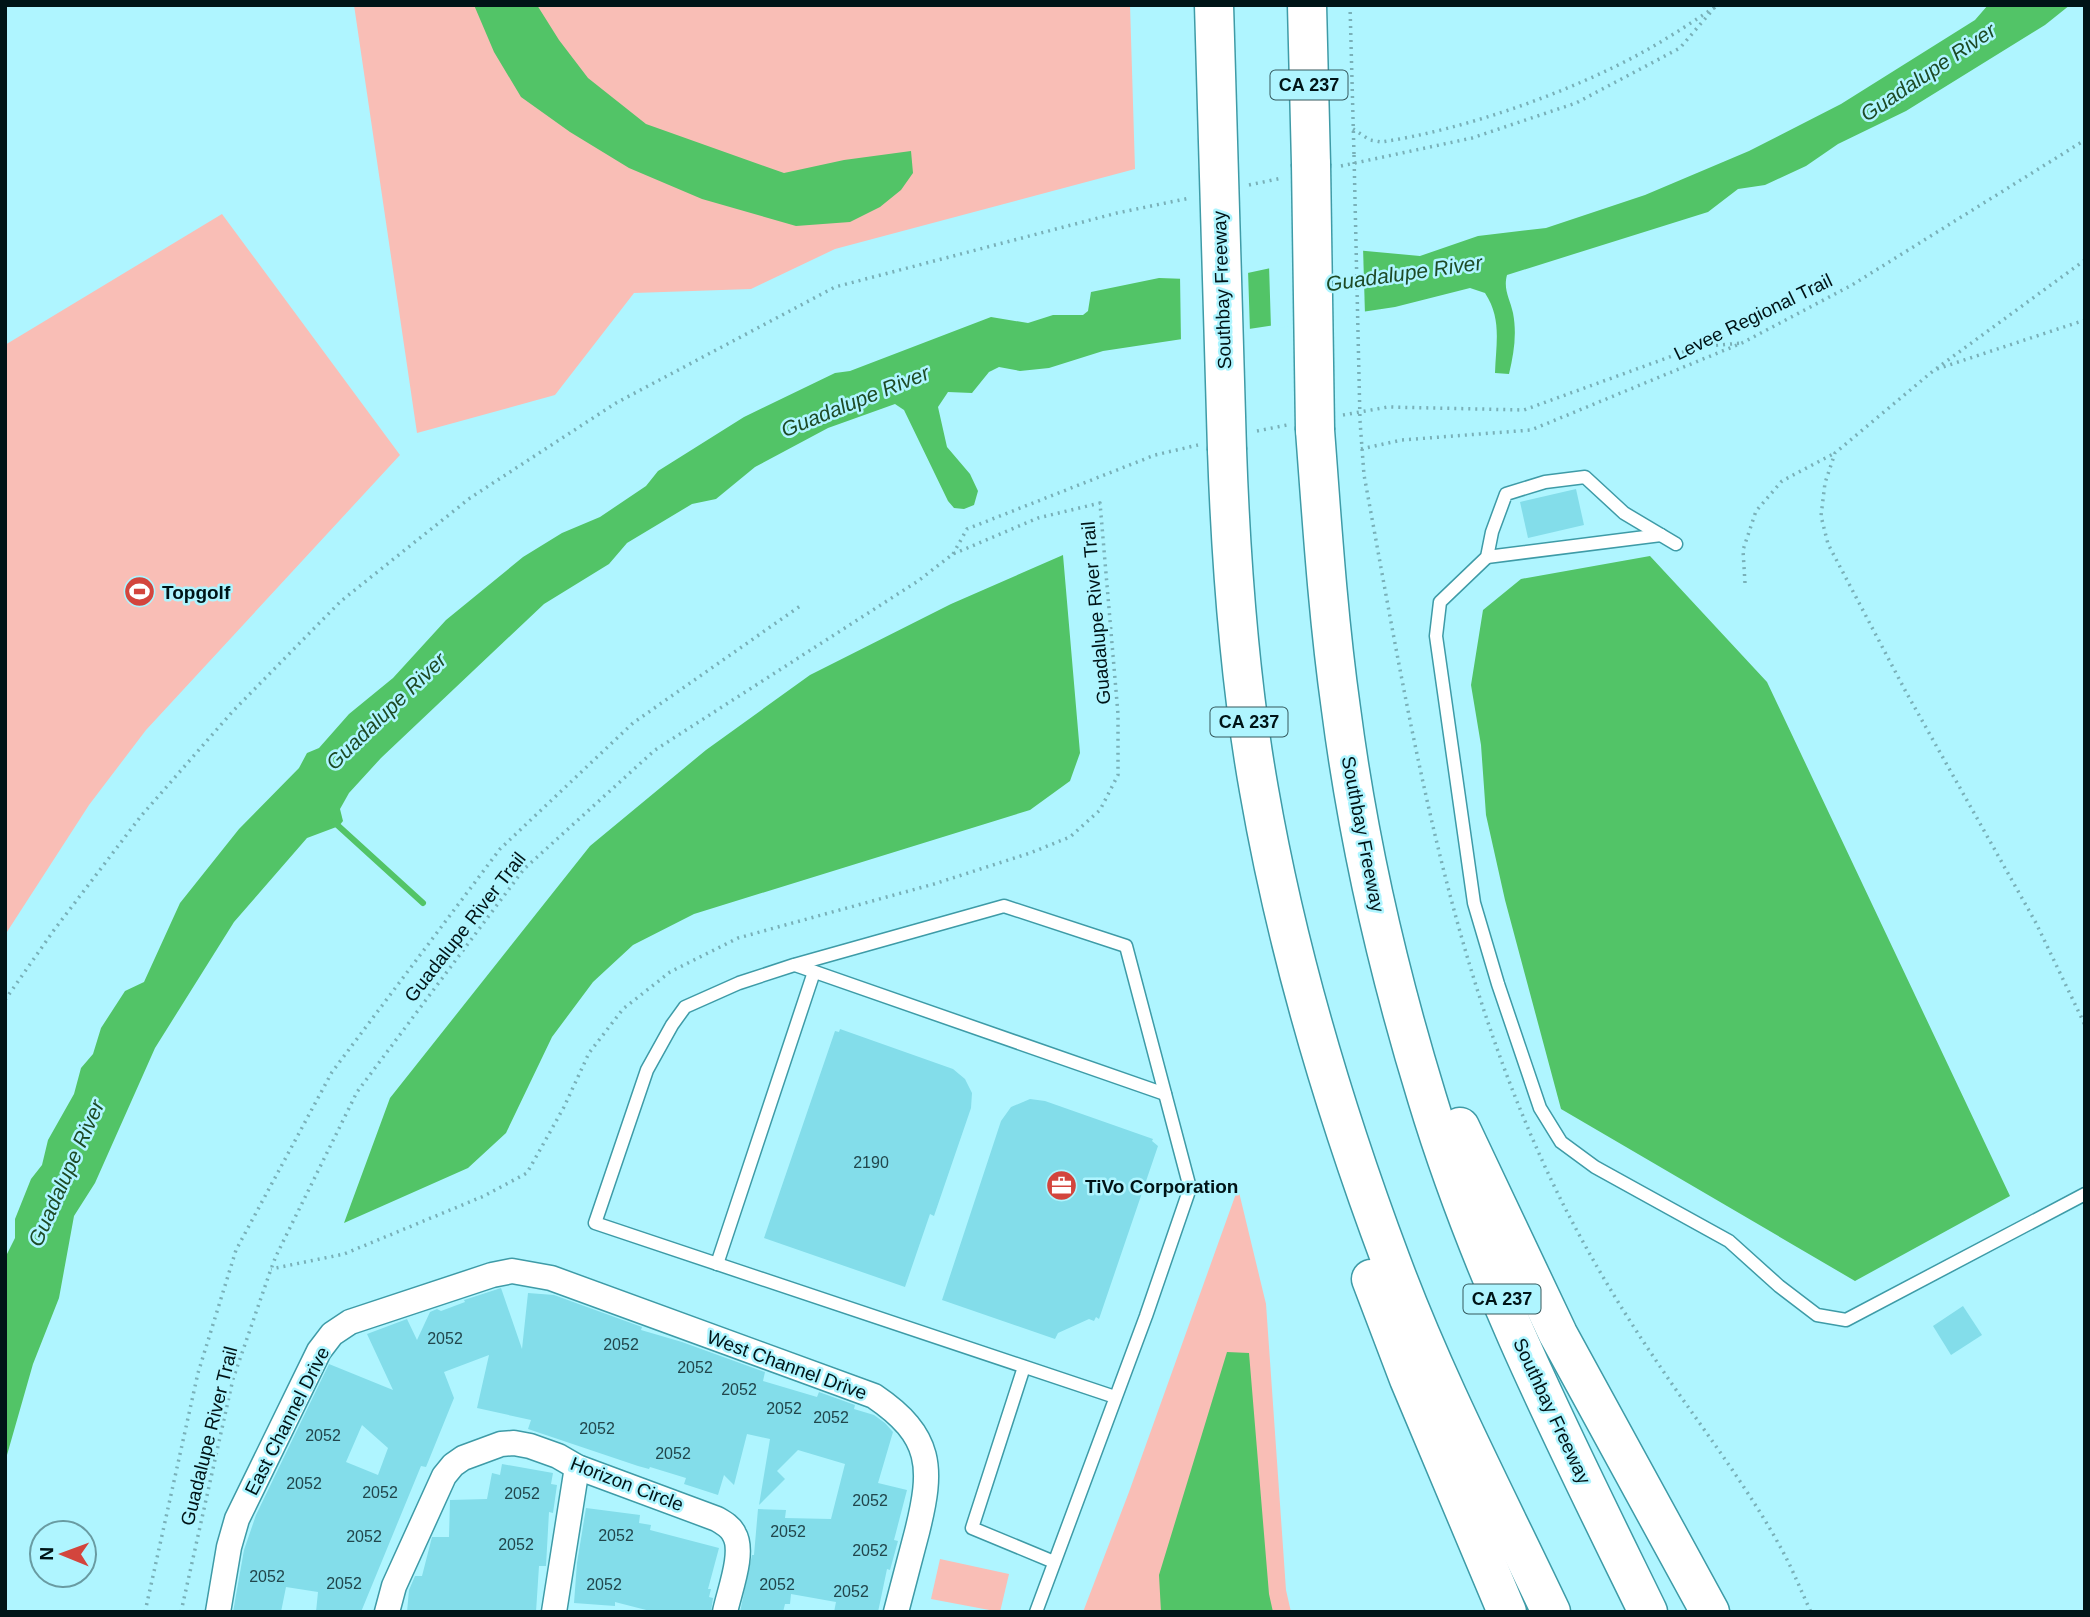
<svg xmlns="http://www.w3.org/2000/svg" width="2090" height="1617" font-family="Arial,sans-serif">
  <rect width="100%" height="100%" fill="#aff5ff"/>
  <g fill="#f9beb6">
    <polygon points="354,5 1130,5 1135,169 835,249 751,289 634,293 555,395 417,433"/>
    <polygon points="222,214 400,455 146,730 89,805 5,935 5,345"/>
    <polygon points="1238,1188 1266,1304 1286,1590 1291,1612 1083,1612 1129,1492"/>
    <polygon points="940,1559 1009,1574 1000,1612 931,1599"/>
  </g>
  <g fill="#52c467">
    <polygon points="474,5 537,5 559,40 588,78 646,124 784,173 844,160 911,151 913,173 901,190 880,207 850,222 796,226 702,199 629,168 570,132 521,97 494,52"/>
    <path d="M1988 5H2070L2045 25 1906 111 1838 144 1806 166 1765 185 1738 189 1708 212 1507 275C1503 290 1510 299 1513 313 1517 334 1514 353 1509 374L1495 373C1496 343 1502 319 1485 293L1470 288 1395 307 1103 351 1049 368 1020 371 999 367 989 372 972 393 948 392 938 407 947 447 970 474 978 491 974 505 964 509 954 508 948 501 904 410 895 404 828 428 755 467 716 499 692 504 627 543 609 564 544 604 381 758 349 793 340 809 343 821 339 826 307 838 234 922 155 1048 95 1183 74 1216 59 1298 33 1364 5 1462V1258L15 1238V1219L31 1179 42 1165 48 1140 74 1094 81 1068 93 1054 101 1028 125 991 144 982 180 903 239 829 299 768 307 753 319 748 349 714 393 678 446 620 523 557 562 533 600 517 646 486 658 471 744 417 835 373 850 371 991 317 1028 323 1053 315H1083L1088 311 1091 292 1159 278 1215 280 1355 250 1420 256 1478 236 1546 228 1645 195 1749 151 1841 104 1975 20Z"/>
    <polygon points="1063,555 1080,753 1070,781 1030,810 694,914 633,945 593,982 552,1037 506,1133 468,1168 344,1223 390,1098 590,846 706,750 810,675 951,604"/>
    <polygon points="1650,556 1767,682 2010,1196 1855,1281 1561,1109 1505,900 1486,815 1481,745 1471,685 1483,610 1521,579"/>
    <polygon points="1227,1352 1249,1353 1269,1594 1273,1612 1161,1612 1159,1575"/>
  </g>
  <g fill="#aff5ff">
    <polygon points="1354,247 1363,247 1365,315 1271,329 1269,265"/>
    <polygon points="1248,270 1250,332 1181,343 1180,275 1215,277"/>
  </g>
  <g fill="none" stroke-linecap="round" stroke-linejoin="round">
    <polyline stroke="#52c467" stroke-width="6" points="334,822 423,903"/>
  </g>
  <g fill="#83ddea" fill-rule="evenodd">
    <polygon points="1576,489 1584,525 1528,538 1520,502"/>
    <polygon points="840,1029 953,1069 965,1079 972,1093 971,1108 934,1216 930,1214 905,1287 764,1238 835,1031 839,1032"/>
    <polygon points="1030,1099 1045,1101 1153,1139 1152,1141 1158,1146 1099,1319 1096,1317 1094,1321 1089,1319 1058,1333 1055,1339 942,1300 1001,1121 1011,1107"/>
    <path d="M501 1288 522 1349 528 1293 554 1295 642 1327 641 1330 682 1342 765 1372 763 1381 817 1397 819 1392 855 1405 854 1409 874 1415 885 1423 893 1432 878 1483 907 1490 894 1540 898 1541 890 1570 887 1569 878 1612H834L836 1602 791 1594 790 1604H785L783 1612H740L752 1555H754L758 1509 786 1510 785 1518 831 1519 845 1464 798 1450 777 1471 785 1479 759 1505 770 1439 747 1434 734 1485 724 1475 718 1495 684 1484 686 1478 650 1467 649 1469 638 1466 528 1429 531 1420 477 1408 489 1355 444 1372 454 1398 426 1467 421 1466 361 1612H316L318 1592 286 1587 281 1612H233L244 1550 256 1515 329 1364 393 1390 367 1334 407 1319 417 1340 430 1312 437 1309 441 1311 465 1302 464 1300ZM362 1425 388 1448 378 1475 346 1462Z"/>
    <polygon points="1963,1306 1982,1335 1951,1355 1933,1326"/>
    <polygon points="502,1464 553,1473 551,1484 557,1485 553,1513 549,1512 546,1566 539,1566 536,1612 407,1612 409,1590 415,1576 422,1576 432,1537 449,1537 450,1500 487,1499 492,1473 500,1475"/>
    <polygon points="586,1508 640,1515 639,1523 651,1525 650,1530 719,1548 708,1589 711,1589 709,1597 713,1598 711,1612 654,1612 615,1602 615,1606 574,1603 577,1563"/>
  </g>
  <g fill="none" stroke-linecap="round" stroke-linejoin="round">
    <defs>
      <g id="service">
        <polyline points="1676,544 1624,513 1585,477 1545,482 1506,494 1492,532 1487,557 1440,602 1436,636 1474,903 1498,984 1540,1108 1561,1142 1595,1167 1729,1241 1779,1286 1817,1315 1846,1320 2085,1194"/>
        <polyline points="1487,557 1661,535"/>
        <polyline points="795,965 1165,1094"/>
        <polyline points="717,1264 814,972"/>
        <polyline points="1024,1367 972,1528 1054,1562"/>
        <polyline points="1036,1612 1146,1316 1190,1188 1126,946 1004,906 794,965 739,983 685,1007 672,1025 647,1070 595,1223 1115,1397"/>
      </g>
      <g id="minor">
        <path d="M218 1612 229 1547 237 1519 319 1351 332 1334 350 1322 492 1275 512 1271 551 1278 874 1396C933 1436 933 1468 917 1532 910 1559 903 1585 896 1612"/>
        <path d="M387 1612 394 1586 444 1476 453 1465 463 1458 501 1444 514 1443 530 1446 558 1456 577 1467 717 1519C724 1523 731 1527 734 1534 745 1552 729 1592 725 1612"/>
        <polyline points="554,1612 577,1467"/>
      </g>
      <g id="motorway">
        <polyline points="1307,5 1311,164"/>
        <path d="M1315 430C1322 523 1328 617 1341 709 1358 840 1388 971 1427 1098 1481 1277 1566 1444 1648 1612"/>
        <path d="M1227 450C1231 564 1239 678 1259 790 1287 951 1334 1109 1391 1261 1436 1382 1496 1496 1551 1612"/>
        <polyline points="1460,1127 1558,1334 1710,1612"/>
        <polyline points="1371,1279 1409,1379 1507,1612"/>
      </g>
    </defs>
    <use href="#service" stroke="#3e9ba7" stroke-width="15"/>
    <use href="#minor" stroke="#3e9ba7" stroke-width="27"/>
    <use href="#motorway" stroke="#3e9ba7" stroke-width="41"/>
    <g stroke="#79b0b8" stroke-width="3.5" stroke-dasharray="2 5" stroke-linecap="butt">
      <polyline points="1350,5 1354,155"/>
      <path d="M1353 129 1370 140 1381 142C1464 130 1571 92 1645 51 1670 37 1694 21 1718 5"/>
      <polyline points="1341,166 1472,138 1576,103 1680,48 1715,7"/>
      <polyline points="1249,185 1282,178"/>
      <polyline points="2085,260 1933,371 1835,453 1825,483 1821,516 1828,544 1906,692 2036,923 2085,1025"/>
      <polyline points="1937,369 2085,320"/>
      <polyline points="1343,415 1388,407 1524,410 1697,347 1742,343"/>
      <path d="M1360 421 1364 475C1410 723 1449 977 1563 1204 1590 1257 1621 1309 1655 1359 1697 1422 1745 1482 1782 1550 1793 1570 1801 1591 1811 1612"/>
      <polyline points="1257,431 1287,425"/>
      <polyline points="1361,449 1402,440 1531,430 1742,343 1852,285 2085,140"/>
      <polyline points="953,554 967,529 1155,455 1198,445"/>
      <polyline points="1745,583 1743,550 1756,511 1782,481 1833,454"/>
      <polyline points="5,1000 54,930 141,816 233,711 341,601 470,498 616,403 835,287 1117,213 1190,198"/>
      <polyline points="145,1612 198,1373 236,1250 332,1072 500,849 633,723 803,604"/>
      <polyline points="181,1612 233,1379 271,1269 276,1256 357,1092 524,869 655,750 918,581 953,554 1038,518 1100,503 1118,714 1118,775 1100,810 1070,837 1030,853 934,884 738,938 670,972 623,1009 589,1053 564,1107 527,1173 484,1196 344,1254 271,1269"/>
    </g>
    <use href="#service" stroke="#fff" stroke-width="12"/>
    <use href="#minor" stroke="#fff" stroke-width="24"/>
    <use href="#motorway" stroke="#fff" stroke-width="38"/>
    <defs>
      <g id="motorway-bridge">
        <polyline points="1214,5 1227,450"/>
        <polyline points="1311,164 1315,430"/>
      </g>
    </defs>
    <use href="#motorway-bridge" stroke="#3e9ba7" stroke-width="41" stroke-linecap="butt"/>
    <polyline stroke="#79b0b8" stroke-width="3.5" stroke-dasharray="2 5" stroke-linecap="butt" points="1354,155 1360,421"/>
    <use href="#motorway-bridge" stroke="#fff" stroke-width="38"/>
  </g>
  <defs>
    <symbol id="stadium-disc" viewBox="-11 -11 22 22"><circle r="9.5" fill="#d3453d" stroke="#aff5ff"/><path d="M0-5a6.5 5 0 1 0 0 10a6.5 5 0 1 0 0-10ZM-3.5-1.8h7v3.6h-7Z" fill="#fff"/></symbol>
    <symbol id="office-disc" viewBox="-11 -11 22 22"><circle r="9.5" fill="#d3453d" stroke="#aff5ff"/><path d="M-6-3h4V-5.5h4V-3h4V5H-6ZM-1-4.5V-3h2v-1.5ZM-6 0V1H6V0Z" fill="#fff"/></symbol>
  </defs>
  <g fill-rule="evenodd">
    <use href="#stadium-disc" x="122" y="574" width="35" height="35"/>
    <use href="#office-disc" x="1044" y="1168" width="35" height="35"/>
  </g>
  <g text-anchor="middle" dominant-baseline="central" stroke-width="5" stroke-linejoin="round" paint-order="stroke">
    <g font-size="16" fill="#21464c">
      <text x="871" y="1162">2190</text>
      <text x="445" y="1338">2052</text>
      <text x="621" y="1344">2052</text>
      <text x="695" y="1367">2052</text>
      <text x="739" y="1389">2052</text>
      <text x="784" y="1408">2052</text>
      <text x="831" y="1417">2052</text>
      <text x="597" y="1428">2052</text>
      <text x="323" y="1435">2052</text>
      <text x="673" y="1453">2052</text>
      <text x="304" y="1483">2052</text>
      <text x="380" y="1492">2052</text>
      <text x="522" y="1493">2052</text>
      <text x="870" y="1500">2052</text>
      <text x="788" y="1531">2052</text>
      <text x="616" y="1535">2052</text>
      <text x="364" y="1536">2052</text>
      <text x="516" y="1544">2052</text>
      <text x="870" y="1550">2052</text>
      <text x="267" y="1576">2052</text>
      <text x="344" y="1583">2052</text>
      <text x="604" y="1584">2052</text>
      <text x="777" y="1584">2052</text>
      <text x="851" y="1591">2052</text>
    </g>
    <g fill="#aff5ff" stroke="#34585d" stroke-width="2">
      <rect x="1270.5" y="70.5" width="77" height="29" rx="5"/>
      <rect x="1210.5" y="707.5" width="77" height="29" rx="5"/>
      <rect x="1463.5" y="1284.5" width="77" height="29" rx="5"/>
    </g>
    <g font-size="18" font-weight="bold" fill="#001417">
      <text x="1309" y="85">CA 237</text>
      <text x="1249" y="722">CA 237</text>
      <text x="1502" y="1299">CA 237</text>
    </g>
    <g font-size="19" fill="#001417" stroke="#aff5ff">
      <text transform="translate(1222 290) rotate(-92)">Southbay Freeway</text>
      <text transform="translate(1753 317) rotate(-26)">Levee Regional Trail</text>
      <text transform="translate(1096 613) rotate(-95)">Guadalupe River Trail</text>
      <text transform="translate(1363 834) rotate(79)">Southbay Freeway</text>
      <text transform="translate(465 927) rotate(-52)">Guadalupe River Trail</text>
      <text transform="translate(787 1365) rotate(20)">West Channel Drive</text>
      <text transform="translate(1552 1411) rotate(65)">Southbay Freeway</text>
      <text transform="translate(287 1421) rotate(-63)">East Channel Drive</text>
      <text transform="translate(209 1436) rotate(-76)">Guadalupe River Trail</text>
      <text transform="translate(627 1484) rotate(21)">Horizon Circle</text>
    </g>
    <g font-size="19" font-weight="bold" fill="#001417" stroke="#aff5ff" text-anchor="start">
      <text x="162" y="592">Topgolf</text>
      <text x="1085" y="1186">TiVo Corporation</text>
    </g>
    <g font-size="21" font-style="italic" fill="#1d4a25" stroke="#aff5ff">
      <text transform="translate(1928 72) rotate(-34)">Guadalupe River</text>
      <text transform="translate(1404 273) rotate(-8)">Guadalupe River</text>
      <text transform="translate(855 401) rotate(-22)">Guadalupe River</text>
      <text transform="translate(386 711) rotate(-44)">Guadalupe River</text>
      <text transform="translate(66 1173) rotate(-66)">Guadalupe River</text>
    </g>
  </g>
  <rect width="2090" height="1617" fill="none" stroke="#001417" stroke-width="14"/>
  <g transform="translate(63 1554) rotate(271)"><circle r="33" fill="#aff5ff" stroke="#699ba2" stroke-width="2"/>
  <path d="M0-5L12 26L0 18L-12 26Z" fill="#d3453d"/>
  <text y="-10" font-size="19" font-weight="bold" text-anchor="middle" fill="#001417">N</text>
  </g>
</svg>
